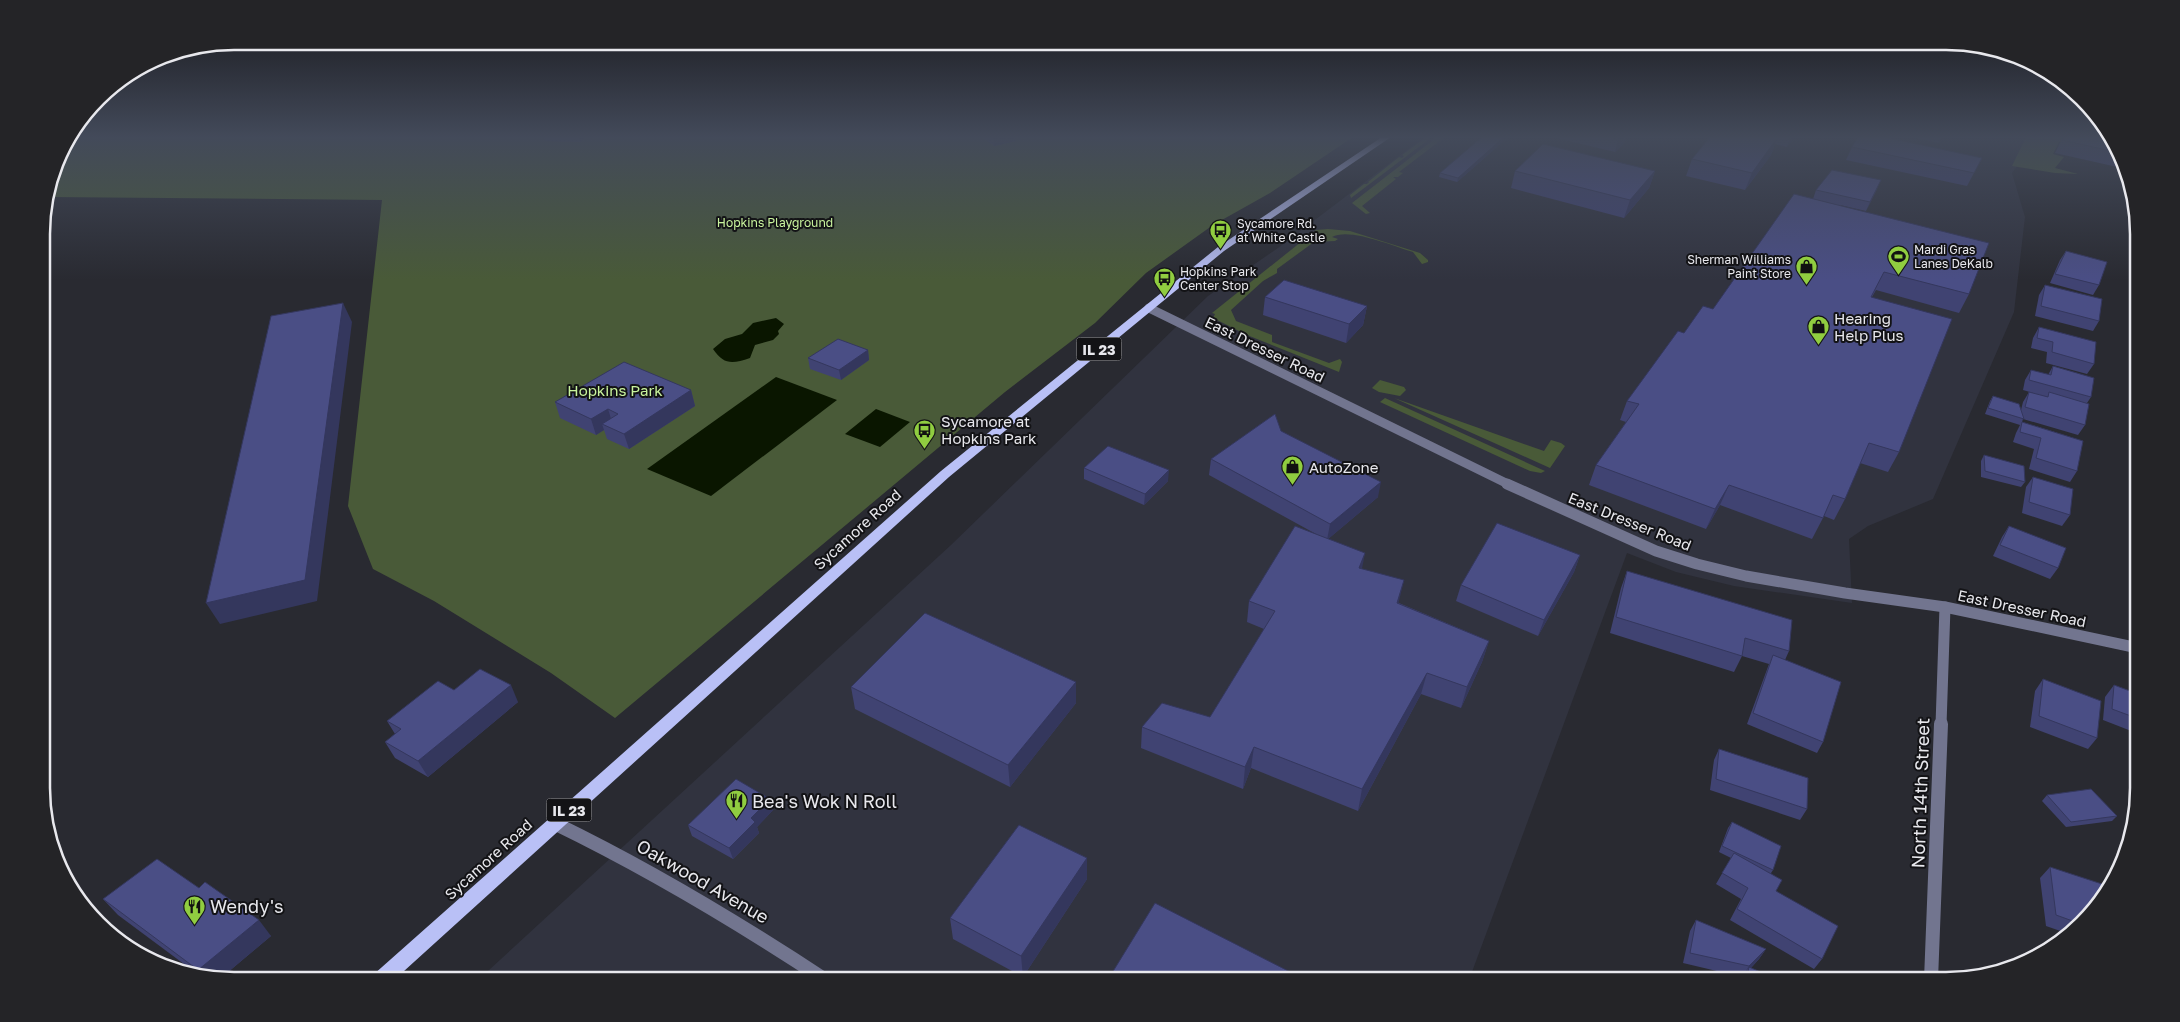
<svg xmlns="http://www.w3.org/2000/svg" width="2180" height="1022" font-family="'Golos Text',sans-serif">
  <rect width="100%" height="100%" fill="#292a31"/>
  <polygon fill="#31333f" points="1424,137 2038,137 2012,173 2025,217 2014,312 1933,499 1868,526 1849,539 1852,603 1734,586 1676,572 1627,553 1469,980 477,981 951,545 1208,296 1278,248"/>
  <g fill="#495a38">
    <polygon points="70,137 1353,137 1270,193 1213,225 1146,273 1095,323 1005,392 615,718 551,673 434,601 373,569 348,506 382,200 48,197 61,149"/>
    <polygon points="1426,137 1432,137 1351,198 1350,195 1364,184 1367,184 1369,182 1368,182 1399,157 1402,158 1404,156 1402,155"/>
    <polygon points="1437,137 1445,137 1399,172 1403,173 1398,177 1393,177 1396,179 1362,206 1370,213 1366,214 1352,203"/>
    <polygon points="2026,137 2110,137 2068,144 2059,142 2053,154 2064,157 2055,168 2078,174 2055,173 2012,166"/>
    <path d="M1328 229 1350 231 1420 253 1428 260V262L1422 264 1413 252C1393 246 1349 227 1332 237L1338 239 1335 241 1314 242 1277 269V273L1263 281 1231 310 1236 321 1272 335V342L1329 363 1340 359 1342 362 1339 372 1247 335 1213 318 1215 314 1212 313 1316 230Z"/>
    <polygon points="1380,380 1404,387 1406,390 1400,396 1379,392 1372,388"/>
    <polygon points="1385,398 1545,471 1541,473 1530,471 1380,402"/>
    <polygon points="1394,398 1544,451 1551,440 1561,443 1565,446 1550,468"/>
  </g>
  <g fill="#0a1600">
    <path d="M776 318 784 324 778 331 779 334 773 340 755 345 750 358C732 364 724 365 713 349L725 339 742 334 753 323Z"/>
    <polygon points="776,377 837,400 711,496 647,469"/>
    <polygon points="876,409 910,422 880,447 845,434"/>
  </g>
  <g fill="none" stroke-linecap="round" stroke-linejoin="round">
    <polyline stroke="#72758f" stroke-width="9" points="1149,308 1510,485"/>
    <g stroke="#72758f" stroke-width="11">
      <polyline points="1507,484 1656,551 1697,564 1746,576 1845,593 1945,607 2138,648"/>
      <polyline points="2137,648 2138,636"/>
      <polyline points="1941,725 1945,607"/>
    </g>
    <g stroke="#72758f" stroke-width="14">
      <path d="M554 823C649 869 739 923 827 981"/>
      <polyline points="1931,980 1941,724"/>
    </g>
    <polygon fill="#b9c0f6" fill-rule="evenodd" points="1382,137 1391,137 1224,251 949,477 393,981 370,981 373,975 941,471 1218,247"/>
  </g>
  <g fill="#404372">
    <polygon points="544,137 585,137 580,142 545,141"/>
    <polygon points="982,137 1015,137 1016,141 994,146"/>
    <polygon points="1482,137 1507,137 1506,139 1457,182 1439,177 1440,173"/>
    <polygon points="1556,137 1626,137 1625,142 1615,152 1556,138"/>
    <polygon points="1710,137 1795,137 1787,147 1775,144 1771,155 1745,190 1686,176 1692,159"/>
    <polygon points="1910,137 1942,137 1939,143"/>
    <polygon points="2063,137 2110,137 2124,161 2126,169 2055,153"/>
    <polygon points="1852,147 1982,158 1967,186 1846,160"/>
    <polygon points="1515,171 1655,171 1649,188 1624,218 1511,188"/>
    <polygon points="1877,189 1866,211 1840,205 1969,294 1959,313 1876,290 1872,297 1899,452 1888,472 1860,463 1845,499 1834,520 1824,516 1812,539 1720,505 1706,529 1589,485 1596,465 1626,422 1620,420 1627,401 1684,333 1713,309 1813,199 1816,190"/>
    <polygon points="2066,251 2099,285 2093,295 2050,283 2060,260"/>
    <polygon points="2045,285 2099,321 2093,331 2035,316 2039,295"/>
    <polygon points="1265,297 1367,306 1363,325 1346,343 1263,315"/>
    <polygon points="2039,327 2094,364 2087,374 2046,363 2047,352 2031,348 2033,338"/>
    <polygon points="868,350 869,360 841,380 810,369 808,358"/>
    <polygon points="2053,366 2091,397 2087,403 2085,425 2078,435 2023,419 2022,422 2083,441 2077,471 2070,482 2029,469 2034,449 2013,442 2016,433 2020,425 1985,414 1990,401 1993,396 2021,410 2023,402 2029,392 2047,397 2023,390 2025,380 2031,370 2048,375"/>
    <polygon points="691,390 695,406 629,449 607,439 604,430 596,435 560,418 555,402"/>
    <polygon points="1281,431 1378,497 1328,539 1399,603 1489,641 1482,662 1461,708 1421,694 1358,811 1251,768 1243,789 1141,748 1142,727 1210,717 1264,629 1247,622 1249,601 1316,534 1209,475 1211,459"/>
    <polygon points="1984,455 2025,482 2021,487 1981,477 1981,461"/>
    <polygon points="1084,468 1168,481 1144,505 1084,479"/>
    <polygon points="2033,477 2070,515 2062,526 2022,513 2026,487"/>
    <polygon points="2009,526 2058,568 2050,579 1993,556 2002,537"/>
    <polygon points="1580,555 1574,572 1538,636 1456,601 1461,585"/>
    <polygon points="1627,571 1789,651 1785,660 1823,742 1817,753 1747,724 1769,664 1742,656 1734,672 1610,633 1621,588"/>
    <polygon points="2043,679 2097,738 2088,749 2030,727 2035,691"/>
    <polygon points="2114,685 2138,694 2139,734 2103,720 2105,697"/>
    <polygon points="851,687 1076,703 1010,787 855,709"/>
    <polygon points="454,690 518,702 428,777 395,758 385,742 395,734 387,721"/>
    <polygon points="1719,749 1807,809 1800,820 1710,790 1714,760"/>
    <polygon points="2047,795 2117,816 2112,821 2066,827 2042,801"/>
    <polygon points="770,799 773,810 757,827 759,833 733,859 692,836 688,825"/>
    <polygon points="1732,822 1773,870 1771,873 1776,891 1822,959 1814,969 1730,920 1741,899 1716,884 1731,858 1719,852 1728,828"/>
    <polygon points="1087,858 1087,879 1023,977 953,939 950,918"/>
    <polygon points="2050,867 2091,915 2069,934 2046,926 2040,878"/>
    <polygon points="199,888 271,936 221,978 196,973 118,915 103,899"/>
    <polygon points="1696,920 1766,949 1759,959 1751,968 1779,980 1741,980 1744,974 1742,977 1683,963 1690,931"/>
    <polygon points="1112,973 1306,980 1115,981 1112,979"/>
  </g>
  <g fill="#34375d">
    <polygon points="579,137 585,137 580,142"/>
    <polygon points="993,137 1015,137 1016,141 994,146"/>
    <polygon points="1504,137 1507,137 1506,139 1457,182 1458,178"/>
    <polygon points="1621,137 1626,137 1625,142 1615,152 1618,139"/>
    <polygon points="1790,137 1795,137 1787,147"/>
    <polygon points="1777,138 1771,155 1745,190 1752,173"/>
    <polygon points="1655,171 1649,188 1624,218 1630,200"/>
    <polygon points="1881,180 1877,189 1866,211 1870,202"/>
    <polygon points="343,303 352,322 317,601 220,624 206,603"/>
    <polygon points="1367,306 1363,325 1346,343 1349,324"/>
    <polygon points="868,350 869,360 841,380 839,370"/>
    <polygon points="691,390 695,406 629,449 624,434"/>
    <polygon points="608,409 613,425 602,424 604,430 596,435 591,419"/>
    <polygon points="1169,470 1168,481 1144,505 1145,494"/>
    <polygon points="1381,482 1378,497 1327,540 1330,524"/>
    <polygon points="1729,485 1720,505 1706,529 1715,509"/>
    <polygon points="1365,553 1361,574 1359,568"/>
    <polygon points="1580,555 1574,572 1538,636 1544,620"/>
    <polygon points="1404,580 1399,601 1392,624 1397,603"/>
    <polygon points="1489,641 1482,662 1461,708 1467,687"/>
    <polygon points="1427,673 1421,694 1358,811 1362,789"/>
    <polygon points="1076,682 1076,703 1010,787 1008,765"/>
    <polygon points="511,685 518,702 428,777 418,761"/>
    <polygon points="1254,747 1251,768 1243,789 1245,767"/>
    <polygon points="770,799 773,810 757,827 759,833 733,859 729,848 751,818"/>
    <polygon points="1087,858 1087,879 1023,977 1021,956"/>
    <polygon points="259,920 271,936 221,978 202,974 198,970"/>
    <polygon points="1766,949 1759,959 1749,970 1749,967 1742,977 1749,966"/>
  </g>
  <g fill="#4a4e85" stroke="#34375d">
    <polygon points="1482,137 1504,137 1458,178 1440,173"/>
    <polygon points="1608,137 1621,137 1618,139"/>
    <polygon points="1710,137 1772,137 1777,138 1752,173 1692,159"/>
    <polygon points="1858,137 1885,137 1982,158 1974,173 1852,147"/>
    <polygon points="2063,137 2110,137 2120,153 2062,140"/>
    <polygon points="1543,144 1655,171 1630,200 1515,171"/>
    <polygon points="1832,170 1881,180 1870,202 1816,190"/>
    <polygon points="1794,194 1989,243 1969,294 1884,272 1871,297 1952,319 1899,452 1869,443 1845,499 1833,495 1823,518 1729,485 1715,509 1596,465 1639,404 1627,401 1678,331 1684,333 1703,306 1713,309"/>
    <polygon points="2066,251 2107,262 2099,285 2055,274"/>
    <polygon points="1284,280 1367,306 1349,324 1265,297"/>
    <polygon points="2045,285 2102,299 2099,321 2041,306"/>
    <polygon points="343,303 305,580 206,603 271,316"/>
    <polygon points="2039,327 2096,342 2094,364 2052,352 2053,342 2037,338"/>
    <polygon points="838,339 868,350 839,370 808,358"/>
    <polygon points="624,362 691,390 624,434 602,424 618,414 608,409 591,419 555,402"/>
    <polygon points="2053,366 2094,378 2091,397 2029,380 2031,370 2051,375"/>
    <polygon points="2029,392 2048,397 2049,392 2089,404 2085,425 2025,407"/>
    <polygon points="1993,396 2019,404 2024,419 1988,408"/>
    <polygon points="1275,414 1281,431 1381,482 1330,524 1211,459"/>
    <polygon points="2022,422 2083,441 2077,471 2036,458 2041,438 2020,432"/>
    <polygon points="1108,446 1169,470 1145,494 1084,468"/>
    <polygon points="1984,455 2024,466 2025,482 1985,471"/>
    <polygon points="2033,477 2073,489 2070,515 2029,502"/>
    <polygon points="1497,523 1580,555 1544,620 1461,585"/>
    <polygon points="1295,526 1365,553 1359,568 1404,580 1397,603 1489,641 1467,687 1427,673 1362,789 1254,747 1245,767 1142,727 1162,703 1210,717 1275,611 1249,601"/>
    <polygon points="2009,526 2066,548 2058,568 2000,545"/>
    <polygon points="1627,571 1792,620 1789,651 1745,638 1742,656 1616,617"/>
    <polygon points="925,613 1076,682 1008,765 851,687"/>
    <polygon points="1773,655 1841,682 1823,742 1753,713"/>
    <polygon points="480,669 511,685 418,761 385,742 401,729 387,721 438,681 454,690"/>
    <polygon points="2043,679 2101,701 2097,738 2039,716"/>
    <polygon points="2114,685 2138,694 2139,719 2112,709"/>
    <polygon points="1719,749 1808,778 1807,809 1716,779"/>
    <polygon points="736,779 770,799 751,818 755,822 729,848 688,825"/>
    <polygon points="2091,789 2117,816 2071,822 2047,795"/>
    <polygon points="1732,822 1781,846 1773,870 1722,846"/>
    <polygon points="1019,825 1087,858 1021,956 950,918"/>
    <polygon points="1734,853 1782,880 1776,891 1838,926 1822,959 1737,909 1748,888 1722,873"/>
    <polygon points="157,859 199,888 205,882 259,920 198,970 103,899"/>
    <polygon points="2050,867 2105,885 2106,891 2091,915 2081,924 2056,915"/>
    <polygon points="1155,903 1306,980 1125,981 1112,973"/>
    <polygon points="1696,920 1766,949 1749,966 1690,953"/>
    <polygon points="1749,967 1779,980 1746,980"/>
  </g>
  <linearGradient id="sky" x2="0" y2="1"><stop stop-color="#17171b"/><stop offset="0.49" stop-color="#434a5a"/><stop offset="1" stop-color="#434a5a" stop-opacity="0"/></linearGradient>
  <rect width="2180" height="280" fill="url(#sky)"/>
  <defs>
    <symbol id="bus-pin" viewBox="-11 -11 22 30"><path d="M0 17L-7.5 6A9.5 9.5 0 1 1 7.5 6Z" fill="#90cd40" stroke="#131316"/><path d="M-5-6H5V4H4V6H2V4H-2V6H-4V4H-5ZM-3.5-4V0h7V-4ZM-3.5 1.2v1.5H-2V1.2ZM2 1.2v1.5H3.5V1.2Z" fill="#111"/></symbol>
    <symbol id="stadium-pin" viewBox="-11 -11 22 30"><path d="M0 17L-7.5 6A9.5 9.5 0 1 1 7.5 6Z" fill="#90cd40" stroke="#131316"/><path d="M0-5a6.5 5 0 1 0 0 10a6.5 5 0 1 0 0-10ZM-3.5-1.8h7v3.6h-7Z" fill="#111"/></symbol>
    <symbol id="shop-pin" viewBox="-11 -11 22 30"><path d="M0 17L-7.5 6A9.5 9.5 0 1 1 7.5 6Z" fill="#90cd40" stroke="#131316"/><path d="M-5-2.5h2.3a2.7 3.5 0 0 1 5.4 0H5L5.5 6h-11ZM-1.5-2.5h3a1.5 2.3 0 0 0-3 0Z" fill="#111"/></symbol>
    <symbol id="restaurant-pin" viewBox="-11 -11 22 30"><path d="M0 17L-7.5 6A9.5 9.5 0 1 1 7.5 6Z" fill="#90cd40" stroke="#131316"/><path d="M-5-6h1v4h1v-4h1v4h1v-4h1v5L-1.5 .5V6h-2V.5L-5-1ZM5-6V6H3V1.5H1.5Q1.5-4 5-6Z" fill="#111"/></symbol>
  </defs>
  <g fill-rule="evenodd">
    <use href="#bus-pin" x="1208" y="218" width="25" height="34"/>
    <use href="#stadium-pin" x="1886" y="244" width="25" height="34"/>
    <use href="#shop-pin" x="1794" y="254" width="25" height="34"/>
    <use href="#bus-pin" x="1152" y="266" width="25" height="34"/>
    <use href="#shop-pin" x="1806" y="314" width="25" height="34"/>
    <use href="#bus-pin" x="912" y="418" width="25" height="34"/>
    <use href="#shop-pin" x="1280" y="454" width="25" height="34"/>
    <use href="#restaurant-pin" x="724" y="788" width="25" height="34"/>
    <use href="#restaurant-pin" x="182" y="894" width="25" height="34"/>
  </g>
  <g text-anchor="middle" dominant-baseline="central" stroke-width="4" stroke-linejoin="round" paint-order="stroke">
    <g font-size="12" fill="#c9f49e" stroke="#131316">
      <text x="775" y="222">Hopkins Playground</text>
    </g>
    <g font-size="12" fill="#e8e8ed" stroke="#131316" text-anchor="start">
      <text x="1237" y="223">Sycamore Rd.<tspan x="1237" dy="14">at White Castle</tspan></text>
      <text x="1914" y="249">Mardi Gras<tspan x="1914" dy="14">Lanes DeKalb</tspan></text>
      <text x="1791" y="259" text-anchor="end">Sherman Williams<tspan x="1791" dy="14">Paint Store</tspan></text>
      <text x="1180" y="271">Hopkins Park<tspan x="1180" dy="14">Center Stop</tspan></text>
    </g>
    <g fill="#131316" stroke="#a8a8ac" stroke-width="1">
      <rect x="1076.5" y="337.5" width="45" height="23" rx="4"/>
      <rect x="546.5" y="798.5" width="45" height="23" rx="4"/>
    </g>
    <g font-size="14" font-weight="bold" fill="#e8e8ed">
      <text x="1099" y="349">IL 23</text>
      <text x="569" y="810">IL 23</text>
    </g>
    <g font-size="15" fill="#e8e8ed" stroke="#131316" text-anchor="start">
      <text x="1834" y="318">Hearing<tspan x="1834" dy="17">Help Plus</tspan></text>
      <text x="941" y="421">Sycamore at<tspan x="941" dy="17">Hopkins Park</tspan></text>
      <text x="1309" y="467">AutoZone</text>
    </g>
    <g font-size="15" fill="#e8e8ed" stroke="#131316">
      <text transform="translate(1265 349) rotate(26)">East Dresser Road</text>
      <text transform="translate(1630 521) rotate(22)">East Dresser Road</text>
      <text transform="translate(857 529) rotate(-42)">Sycamore Road</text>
      <text transform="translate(2022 608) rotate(12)">East Dresser Road</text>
      <text transform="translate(488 859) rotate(-42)">Sycamore Road</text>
    </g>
    <g font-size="15" fill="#c9f49e" stroke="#131316">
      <text x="615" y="390">Hopkins Park</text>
    </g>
    <g font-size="18" fill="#e8e8ed" stroke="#131316">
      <text transform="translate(1920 793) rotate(-88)">North 14th Street</text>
      <text transform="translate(703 881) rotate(30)">Oakwood Avenue</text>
    </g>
    <g font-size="18" fill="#e8e8ed" stroke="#131316" text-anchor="start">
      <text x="752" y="801">Bea's Wok N Roll</text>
      <text x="210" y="906">Wendy's</text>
    </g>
  </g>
  <path d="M0 0H2180V1022H0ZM234 50H1946A184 184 0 0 1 2130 234V788A184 184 0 0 1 1946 972H234A184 184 0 0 1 50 788V234A184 184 0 0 1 234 50Z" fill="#242427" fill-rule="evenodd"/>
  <path fill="none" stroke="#e8e8ed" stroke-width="2.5" d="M234 50H1946A184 184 0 0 1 2130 234V788A184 184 0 0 1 1946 972H234A184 184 0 0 1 50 788V234A184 184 0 0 1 234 50Z"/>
</svg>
